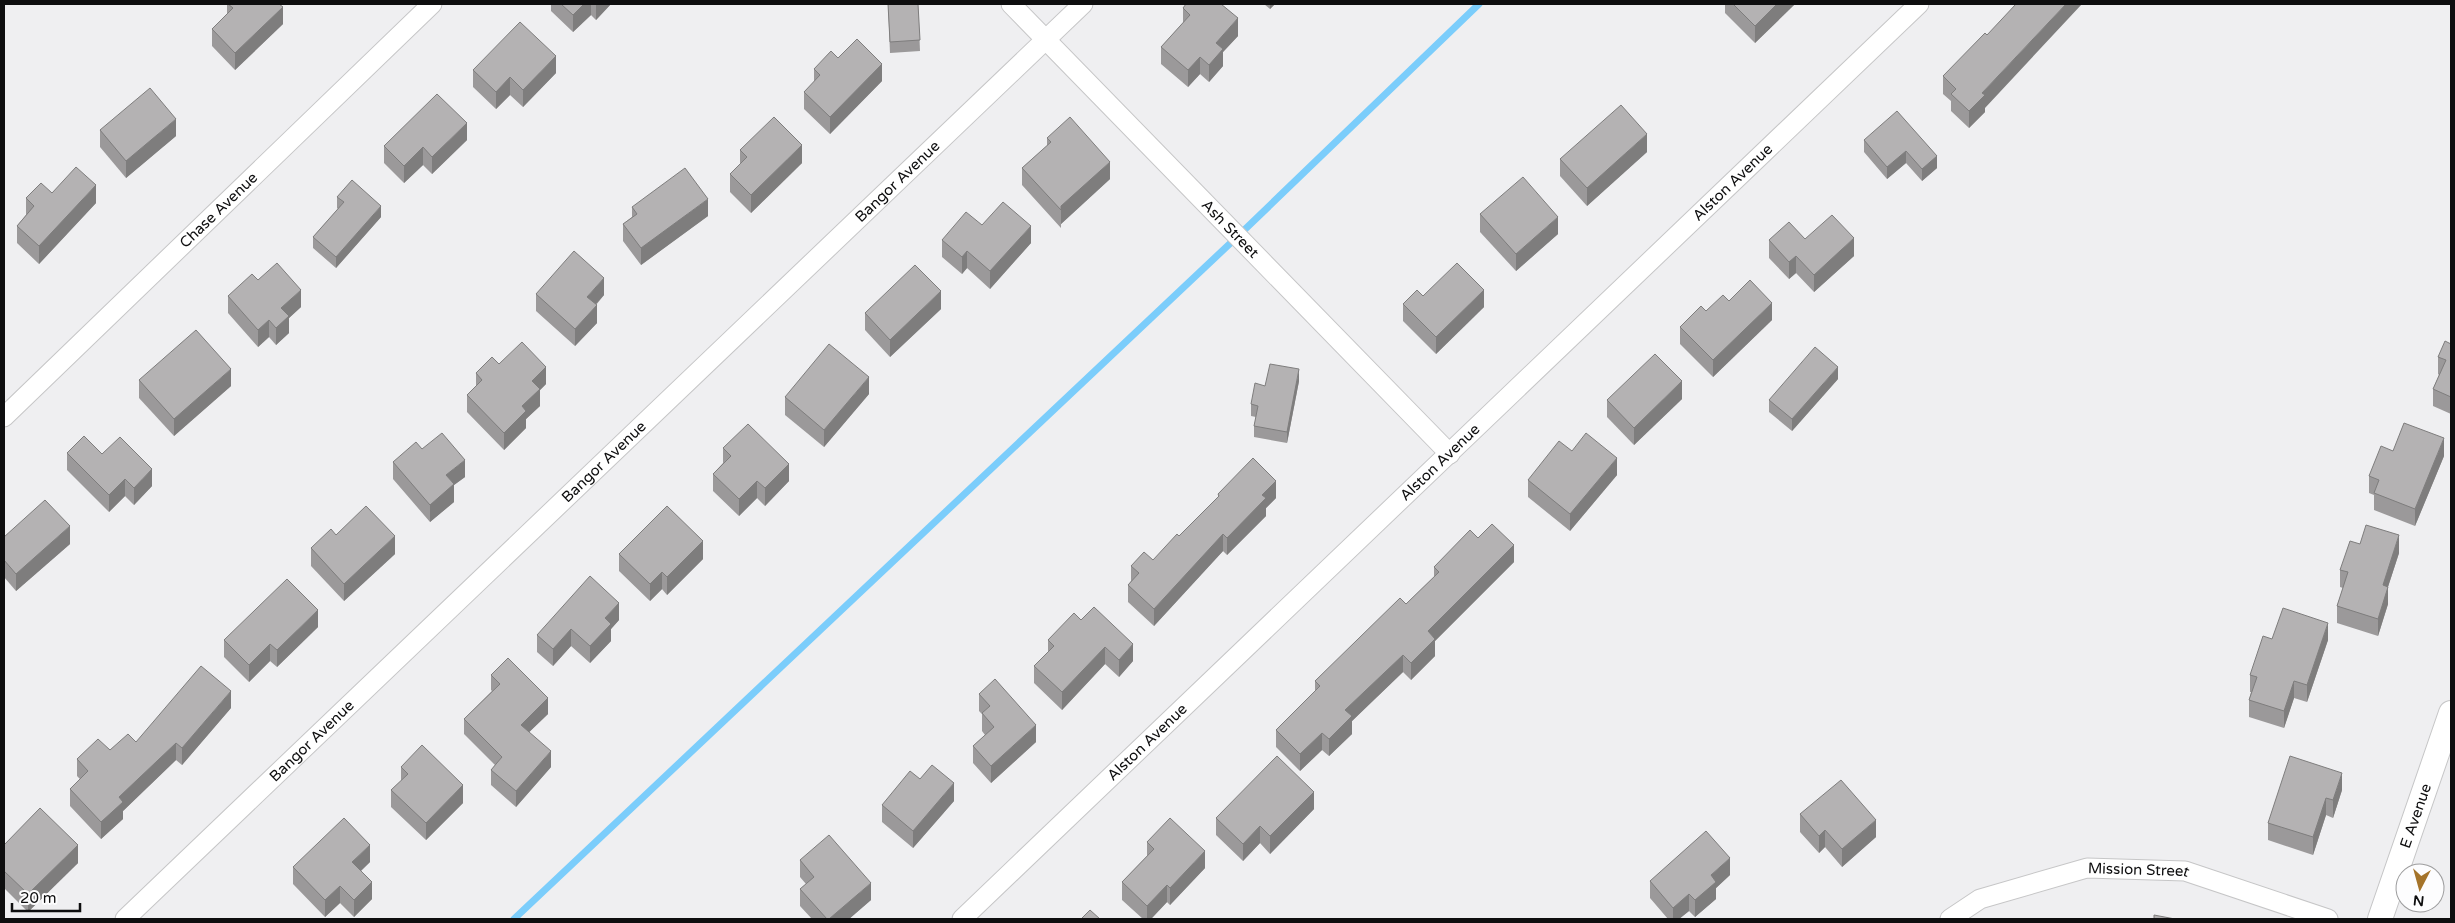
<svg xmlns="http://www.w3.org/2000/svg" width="2455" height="923" font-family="'Varela Round',sans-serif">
  <rect width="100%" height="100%" fill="#efeff1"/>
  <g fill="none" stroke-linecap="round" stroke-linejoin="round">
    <polyline stroke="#7bcdfb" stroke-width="7" points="514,919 1238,236 1479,4"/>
    <defs>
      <g id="minor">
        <path id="s1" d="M1011 4 1450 454"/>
        <path id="s2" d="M4 417 432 4"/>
        <path id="s3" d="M125 919 1083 4"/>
        <path id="s4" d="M962 919 1919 4"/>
        <path id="s5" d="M1950 919 1980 899 2087 868 2185 871 2328 919"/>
      </g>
      <g id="tertiary">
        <path id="s6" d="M2380 919 2451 713"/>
      </g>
    </defs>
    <use href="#minor" stroke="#c6c6c7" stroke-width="21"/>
    <use href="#tertiary" stroke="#c6c6c7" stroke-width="26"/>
    <use href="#minor" stroke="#fff" stroke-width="19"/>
    <use href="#tertiary" stroke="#fff" stroke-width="24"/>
  </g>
  <g fill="#9b999a">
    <polygon points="227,4 279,4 283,24 235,70 212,46 212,29 227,14"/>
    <polygon points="551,4 611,4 596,20 591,15 573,32 551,11"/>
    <polygon points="888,4 918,4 920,51 890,53"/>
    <polygon points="1264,4 1275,4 1270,9"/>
    <polygon points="1725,4 1795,4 1755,43 1725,13"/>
    <polygon points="1183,8 1238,36 1223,52 1223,66 1209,82 1200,74 1188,87 1161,64 1161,47 1183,23"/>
    <polygon points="838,58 882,81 830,134 804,109 804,92 814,82 814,69"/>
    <polygon points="473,70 556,73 523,107 510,95 496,109 473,87"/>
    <polygon points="1943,76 1985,108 1985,112 1969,128 1951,111 1951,101 1943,94"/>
    <polygon points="100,130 176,136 126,178 100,147"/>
    <polygon points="1047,138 1110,179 1061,224 1061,228 1022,185 1022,168 1047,146"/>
    <polygon points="467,140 432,174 423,165 404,183 384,163 384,146"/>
    <polygon points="1864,140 1937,156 1937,168 1922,181 1906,163 1887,179 1864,152"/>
    <polygon points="740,150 802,163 751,213 730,192 730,174 740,164"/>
    <polygon points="1647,152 1587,206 1560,176 1560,159"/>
    <polygon points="52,193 96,203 39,264 17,243 17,226 26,215 26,198"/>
    <polygon points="337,197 381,217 336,268 313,248 313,237 338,209 337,208"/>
    <polygon points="632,207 708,216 641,265 623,241 623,224 632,217"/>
    <polygon points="1480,214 1558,234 1516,271 1480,232"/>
    <polygon points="982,225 1031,243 990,289 967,268 962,274 942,257 942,240"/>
    <polygon points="1805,239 1854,256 1814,292 1796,273 1789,279 1769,258 1769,240"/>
    <polygon points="258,280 301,307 289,318 289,333 276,345 269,337 258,347 228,313 228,296"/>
    <polygon points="536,294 604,295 596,305 597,323 575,346 536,311"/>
    <polygon points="1423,296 1484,307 1436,354 1403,321 1403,304"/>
    <polygon points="1729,301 1772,320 1713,377 1680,344 1680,327 1706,311"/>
    <polygon points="941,309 890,357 865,330 865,313"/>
    <polygon points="2451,344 2451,414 2433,406 2433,389 2439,375 2438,374 2438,357"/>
    <polygon points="499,364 546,384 540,390 540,406 526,419 526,428 504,450 467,412 467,395 476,387 476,373"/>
    <polygon points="1838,379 1792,431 1769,412 1769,400"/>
    <polygon points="139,380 231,386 174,436 139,398"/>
    <polygon points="1299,381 1287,443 1254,437 1254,426 1256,417 1251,416 1251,404 1265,386"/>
    <polygon points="869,394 824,447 785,415 785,397"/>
    <polygon points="1682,399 1634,445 1607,417 1607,400"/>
    <polygon points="723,448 789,481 765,506 757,498 739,516 713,491 713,474 723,463"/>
    <polygon points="422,449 465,477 454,485 454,502 430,522 393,479 393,462"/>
    <polygon points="1572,451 1617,475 1570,531 1528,497 1528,480"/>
    <polygon points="2393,451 2444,456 2415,526 2374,510 2374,495 2369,493 2369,476"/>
    <polygon points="67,453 102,454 152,486 134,505 125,496 109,512 67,470"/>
    <polygon points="1218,494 1276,498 1266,508 1266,516 1227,555 1223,551 1154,626 1128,602 1128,585 1131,581 1131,566 1153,560 1179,536 1218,498"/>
    <polygon points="336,535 395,554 344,601 311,566 311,548"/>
    <polygon points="4,537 70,544 16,591 4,577"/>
    <polygon points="1478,538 1514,562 1435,641 1435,656 1411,680 1403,672 1352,721 1352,734 1329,756 1322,750 1300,771 1276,747 1276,730 1315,691 1315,681 1406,604 1434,577 1434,567"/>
    <polygon points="2360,544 2399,553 2388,587 2388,604 2378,636 2337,623 2337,606 2343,588 2340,587 2340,570"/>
    <polygon points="619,554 703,559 667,595 662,589 650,601 619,571"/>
    <polygon points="619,620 611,629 611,641 590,663 571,646 553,666 537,652 537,635"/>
    <polygon points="1081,620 1133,661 1119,677 1105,664 1062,710 1034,683 1034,666 1048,652 1048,640"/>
    <polygon points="318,627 277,667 270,661 249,682 224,657 224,640"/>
    <polygon points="2272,639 2328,640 2307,702 2294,698 2284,728 2249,717 2249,700 2251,692 2250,692 2250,675"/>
    <polygon points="491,675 548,714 529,732 551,767 516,807 491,785 491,770 495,765 464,734 464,719 492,691 491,690"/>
    <polygon points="979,694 1036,742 991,783 973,763 973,746 985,735 982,731 982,714 979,711"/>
    <polygon points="231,708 182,765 176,760 123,811 123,819 101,839 70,806 70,789 80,779 77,776 77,759 110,750 136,742"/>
    <polygon points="401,767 463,803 426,840 391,807 391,790 401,781"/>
    <polygon points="920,779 954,801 913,848 882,822 882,805"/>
    <polygon points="2342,790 2333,818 2326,815 2313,855 2268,840 2268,823"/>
    <polygon points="1314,809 1270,854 1260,843 1243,861 1216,835 1216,818"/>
    <polygon points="1800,814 1876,837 1842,867 1825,847 1819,853 1800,832"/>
    <polygon points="1147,842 1205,868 1170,905 1167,902 1151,919 1143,919 1122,900 1122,882 1147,856"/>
    <polygon points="4,845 78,863 28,912 4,888"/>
    <polygon points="800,860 871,900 849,919 812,919 800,906 800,889 806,884 800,877"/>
    <polygon points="370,862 361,871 372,899 354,917 340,903 325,917 293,884 293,867"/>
    <polygon points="1730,875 1716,888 1716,899 1695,917 1689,911 1679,919 1668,919 1650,898 1650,881"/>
  </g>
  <g fill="#7e7d7d">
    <polygon points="584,4 591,4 591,15 573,32 573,15"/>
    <polygon points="596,4 611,4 596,20"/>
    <polygon points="1270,4 1275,4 1270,9"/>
    <polygon points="1777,4 1795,4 1755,43 1755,26"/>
    <polygon points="2066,4 2082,4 1985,108 1985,112 1969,128 1969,111 1982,93"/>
    <polygon points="283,7 283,24 235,70 235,53"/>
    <polygon points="1238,18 1238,36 1223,52 1223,66 1209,82 1209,65 1216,43"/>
    <polygon points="556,56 556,73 523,107 523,90"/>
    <polygon points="1200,57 1200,74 1188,87 1188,70"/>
    <polygon points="882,64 882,81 830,134 830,117"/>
    <polygon points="510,77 510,95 496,109 496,92"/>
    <polygon points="176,119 176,136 126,178 126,161"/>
    <polygon points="467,123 467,140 432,174 432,157"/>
    <polygon points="1647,134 1647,152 1587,206 1587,188"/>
    <polygon points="802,145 802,163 751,213 751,195"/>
    <polygon points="423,147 423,165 404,183 404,166"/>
    <polygon points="1906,151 1906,163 1887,179 1887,167"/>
    <polygon points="1937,156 1937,168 1922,181 1922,169"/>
    <polygon points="1110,162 1110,179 1061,224 1061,206"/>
    <polygon points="96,185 96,203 39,264 39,246"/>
    <polygon points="708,199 708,216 641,265 641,248"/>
    <polygon points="381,206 381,217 336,268 336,257"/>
    <polygon points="1558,217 1558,234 1516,271 1516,254"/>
    <polygon points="1031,226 1031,243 990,289 990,271"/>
    <polygon points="1854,238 1854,256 1814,292 1814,275"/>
    <polygon points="967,251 967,268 962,274 962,257"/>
    <polygon points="1796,256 1796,273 1789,279 1789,262"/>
    <polygon points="604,278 604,295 587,314 587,297"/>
    <polygon points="301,290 301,307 289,318 289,333 276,345 276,328 281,308"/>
    <polygon points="1484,290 1484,307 1436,354 1436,337"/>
    <polygon points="941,291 941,309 890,357 890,340"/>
    <polygon points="1772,303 1772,320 1713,377 1713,360"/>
    <polygon points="597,305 597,323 575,346 575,329"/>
    <polygon points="269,320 269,337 258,347 258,330"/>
    <polygon points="546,367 546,384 540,390 540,406 526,419 526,428 504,450 504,433 522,406 532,381"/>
    <polygon points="1838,367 1838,379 1792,431 1792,419"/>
    <polygon points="231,369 231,386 174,436 174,419"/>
    <polygon points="1299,369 1299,381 1287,443 1287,432"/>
    <polygon points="869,377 869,394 824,447 824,430"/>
    <polygon points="1682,381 1682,399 1634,445 1634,428"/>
    <polygon points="2444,438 2444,456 2415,526 2415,509"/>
    <polygon points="1617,458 1617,475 1570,531 1570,514"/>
    <polygon points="465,460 465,477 454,485 454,502 430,522 430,505 446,475"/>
    <polygon points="789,464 789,481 765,506 765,488"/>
    <polygon points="152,469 152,486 134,505 134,488"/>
    <polygon points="125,479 125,496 109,512 109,495"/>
    <polygon points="757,481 757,498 739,516 739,499"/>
    <polygon points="1276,481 1276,498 1266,508 1266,516 1227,555 1227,538 1262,495"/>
    <polygon points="70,526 70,544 16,591 16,574"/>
    <polygon points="1223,534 1223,551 1154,626 1154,609"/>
    <polygon points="2399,535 2399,553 2383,602 2383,585"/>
    <polygon points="395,536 395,554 344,601 344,584"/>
    <polygon points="703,541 703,559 667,595 667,577"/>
    <polygon points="1514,545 1514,562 1435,641 1435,656 1411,680 1411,663 1428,631"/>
    <polygon points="662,572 662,589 650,601 650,584"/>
    <polygon points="2388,587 2388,604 2378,636 2378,619"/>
    <polygon points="619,603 619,620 611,629 611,641 590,663 590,646 605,618"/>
    <polygon points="318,610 318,627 277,667 277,650"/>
    <polygon points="2328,623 2328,640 2307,702 2307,685"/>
    <polygon points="571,629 571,646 553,666 553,649"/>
    <polygon points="270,644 270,661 249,682 249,665"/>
    <polygon points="1133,644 1133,661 1119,677 1119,660"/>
    <polygon points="1105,647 1105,664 1062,710 1062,692"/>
    <polygon points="1403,655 1403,672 1352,721 1352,734 1329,756 1329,739 1345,710"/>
    <polygon points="2294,681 2294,698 2284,728 2284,711"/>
    <polygon points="231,691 231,708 182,765 182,748"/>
    <polygon points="548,698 548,714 521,740 521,725"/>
    <polygon points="1036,725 1036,742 991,783 991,766"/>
    <polygon points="1322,733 1322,750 1300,771 1300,754"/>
    <polygon points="176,743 176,760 123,811 123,819 101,839 101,822 119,797"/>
    <polygon points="551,751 551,767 516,807 516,791"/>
    <polygon points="2342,773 2342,790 2333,818 2333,800"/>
    <polygon points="954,783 954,801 913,848 913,831"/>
    <polygon points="463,785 463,803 426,840 426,823"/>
    <polygon points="1314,792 1314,809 1270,854 1270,836"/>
    <polygon points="2326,798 2326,815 2313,855 2313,837"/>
    <polygon points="1876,820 1876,837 1842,867 1842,849"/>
    <polygon points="1260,826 1260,843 1243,861 1243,844"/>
    <polygon points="1825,830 1825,847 1819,853 1819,836"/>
    <polygon points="78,845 78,863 28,912 28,894"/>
    <polygon points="370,845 370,862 352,879 352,862"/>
    <polygon points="1205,851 1205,868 1170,905 1170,888"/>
    <polygon points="1730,858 1730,875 1716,888 1716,899 1695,917 1695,900 1711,875"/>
    <polygon points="372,882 372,899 354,917 354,900"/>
    <polygon points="871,883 871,900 849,919 829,919"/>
    <polygon points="1167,885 1167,902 1151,919 1147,919 1147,906"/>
    <polygon points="340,886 340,903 325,917 325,900"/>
    <polygon points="1689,894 1689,911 1679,919 1673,919 1673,908"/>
  </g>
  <g fill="#b4b2b3" stroke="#7e7d7d">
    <polygon points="228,4 279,4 283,7 235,53 212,29 233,8"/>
    <polygon points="561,4 584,4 573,15"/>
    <polygon points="888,4 918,4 920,40 890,42"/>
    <polygon points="1186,4 1221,4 1238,18 1216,43 1223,49 1209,65 1200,57 1188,70 1161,47 1190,15 1183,8"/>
    <polygon points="1733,4 1777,4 1755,26"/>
    <polygon points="2016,4 2066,4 1982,93 1985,95 1969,111 1951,94 1956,89 1943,76 1985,33 1987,35"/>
    <polygon points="520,22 556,56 523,90 510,77 496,92 473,70"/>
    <polygon points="857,39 882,64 830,117 804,92 820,75 814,69 831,51 838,58"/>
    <polygon points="150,88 176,119 126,161 100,130"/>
    <polygon points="437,94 467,123 432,157 423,147 404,166 384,146"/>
    <polygon points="1621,105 1647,134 1587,188 1560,159"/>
    <polygon points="1897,111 1937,156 1922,169 1906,151 1887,167 1864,140"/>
    <polygon points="774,117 802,145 751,195 730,174 747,157 740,150"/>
    <polygon points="1070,117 1110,162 1061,206 1061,210 1022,168 1051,142 1047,138"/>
    <polygon points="76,167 96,185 39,246 17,226 34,206 26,198 41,183 52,193"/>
    <polygon points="685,168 708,199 641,248 623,224 637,214 632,207"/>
    <polygon points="1523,177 1558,217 1516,254 1480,214"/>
    <polygon points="352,180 381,206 336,257 313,237 344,202 337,197"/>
    <polygon points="1003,202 1031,226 990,271 967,251 962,257 942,240 966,212 982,225"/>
    <polygon points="1832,215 1854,238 1814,275 1796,256 1789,262 1769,240 1789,222 1805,239"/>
    <polygon points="574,251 604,278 587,297 597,305 575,329 536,294"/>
    <polygon points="277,263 301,290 281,308 289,316 276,328 269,320 258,330 228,296 252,274 258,280"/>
    <polygon points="1457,263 1484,290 1436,337 1403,304 1417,290 1423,296"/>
    <polygon points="915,265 941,291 890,340 865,313"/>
    <polygon points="1750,280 1772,303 1713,360 1680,327 1701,306 1706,311 1723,295 1729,301"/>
    <polygon points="196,330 231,369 174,419 139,380"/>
    <polygon points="2445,341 2451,344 2451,397 2433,389 2446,360 2438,357"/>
    <polygon points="522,342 546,367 532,381 540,389 522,406 526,411 504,433 467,395 482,380 476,373 492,357 499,364"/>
    <polygon points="829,344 869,377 824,430 785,397"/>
    <polygon points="1815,347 1838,367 1792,419 1769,400"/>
    <polygon points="1655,354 1682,381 1634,428 1607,400"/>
    <polygon points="1270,364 1299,369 1287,432 1254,426 1258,406 1251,404 1255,383 1265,386"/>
    <polygon points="2404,423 2444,438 2415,509 2374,493 2379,480 2369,476 2381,446 2393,451"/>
    <polygon points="748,424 789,464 765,488 757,481 739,499 713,474 731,456 723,448"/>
    <polygon points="442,433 465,460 446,475 454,484 430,505 393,462 416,442 422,449"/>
    <polygon points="1586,433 1617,458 1570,514 1528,480 1559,441 1572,451"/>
    <polygon points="84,436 102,454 120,437 152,469 134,488 125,479 109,495 67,453"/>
    <polygon points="1253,458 1276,481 1262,495 1266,498 1227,538 1223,534 1154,609 1128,585 1139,573 1131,566 1144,552 1153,560 1177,534 1179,536 1219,496 1218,494"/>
    <polygon points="45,500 70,526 16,574 4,560 4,537"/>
    <polygon points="366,506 395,536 344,584 311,548 331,529 336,535"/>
    <polygon points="667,506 703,541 667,577 662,572 650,584 619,554"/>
    <polygon points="1492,524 1514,545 1428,631 1435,639 1411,663 1403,655 1345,710 1352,716 1329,739 1322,733 1300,754 1276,730 1320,686 1315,681 1400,598 1406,604 1439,572 1434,567 1470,530 1478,538"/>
    <polygon points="2366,525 2399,535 2383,585 2388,587 2378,619 2337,606 2348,572 2340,570 2350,541 2360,544"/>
    <polygon points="590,576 619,603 605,618 611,624 590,646 571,629 553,649 537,635"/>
    <polygon points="287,579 318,610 277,650 270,644 249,665 224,640"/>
    <polygon points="1094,607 1133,644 1119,660 1105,647 1062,692 1034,666 1054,646 1048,640 1074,613 1081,620"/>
    <polygon points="2283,608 2328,623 2307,685 2294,681 2284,711 2249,700 2257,677 2250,675 2263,636 2272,639"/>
    <polygon points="508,658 548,698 521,725 551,751 516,791 491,770 502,757 464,719 500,684 491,675"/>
    <polygon points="201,666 231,691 182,748 176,743 119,797 123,802 101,822 70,789 88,771 77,759 98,739 110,750 128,734 136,742"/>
    <polygon points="995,679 1036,725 991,766 973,746 994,727 982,713 990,706 979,694"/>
    <polygon points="422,745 463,785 426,823 391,790 408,774 401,767"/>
    <polygon points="1277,756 1314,792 1270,836 1260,826 1243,844 1216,818"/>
    <polygon points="2290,756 2342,773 2333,800 2326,798 2313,837 2268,823"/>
    <polygon points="932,765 954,783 913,831 882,805 910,771 920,779"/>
    <polygon points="1841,780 1876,820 1842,849 1825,830 1819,836 1800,814"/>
    <polygon points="40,808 78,845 28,894 4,871 4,845"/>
    <polygon points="344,818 370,845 352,862 372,882 354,900 340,886 325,900 293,867"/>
    <polygon points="1170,818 1205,851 1170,888 1167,885 1147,906 1122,882 1154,849 1147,842"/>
    <polygon points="1706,831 1730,858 1711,875 1716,882 1695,900 1689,894 1673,908 1650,881"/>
    <polygon points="829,835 871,883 829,919 827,919 800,889 814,877 800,860"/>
    <polygon points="1090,910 1100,919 1081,919"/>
    <polygon points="2154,915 2175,919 2154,919"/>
  </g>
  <g text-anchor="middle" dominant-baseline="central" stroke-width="5" stroke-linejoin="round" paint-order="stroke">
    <g font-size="15" fill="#0e0e0f" stroke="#fdfdfe">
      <text stroke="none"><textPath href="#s3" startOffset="1068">Bangor Avenue</textPath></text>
      <text stroke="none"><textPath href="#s4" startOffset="1066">Alston Avenue</textPath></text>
      <text stroke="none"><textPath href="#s2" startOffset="298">Chase Avenue</textPath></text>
      <text stroke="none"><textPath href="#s1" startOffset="314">Ash Street</textPath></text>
      <text stroke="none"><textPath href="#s3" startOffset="662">Bangor Avenue</textPath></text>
      <text stroke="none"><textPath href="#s4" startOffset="661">Alston Avenue</textPath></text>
      <text stroke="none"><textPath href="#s3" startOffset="258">Bangor Avenue</textPath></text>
      <text stroke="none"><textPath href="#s4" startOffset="256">Alston Avenue</textPath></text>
      <text stroke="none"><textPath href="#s6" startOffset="109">E Avenue</textPath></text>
      <text stroke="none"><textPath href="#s5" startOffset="199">Mission Street</textPath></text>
    </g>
  </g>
  <rect width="2455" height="923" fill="none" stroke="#0e0e0f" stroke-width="10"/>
  <g transform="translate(2420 888) rotate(186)"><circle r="24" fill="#fdfdfe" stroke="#9d9d9e"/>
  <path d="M0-4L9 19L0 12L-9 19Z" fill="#a5742a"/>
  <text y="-8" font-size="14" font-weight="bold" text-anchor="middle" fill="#0e0e0f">N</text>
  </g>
  <path d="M12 903v8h68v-8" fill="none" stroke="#0e0e0f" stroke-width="2.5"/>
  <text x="20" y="903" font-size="15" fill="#0e0e0f" stroke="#fdfdfe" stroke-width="4" paint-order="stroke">20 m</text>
</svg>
